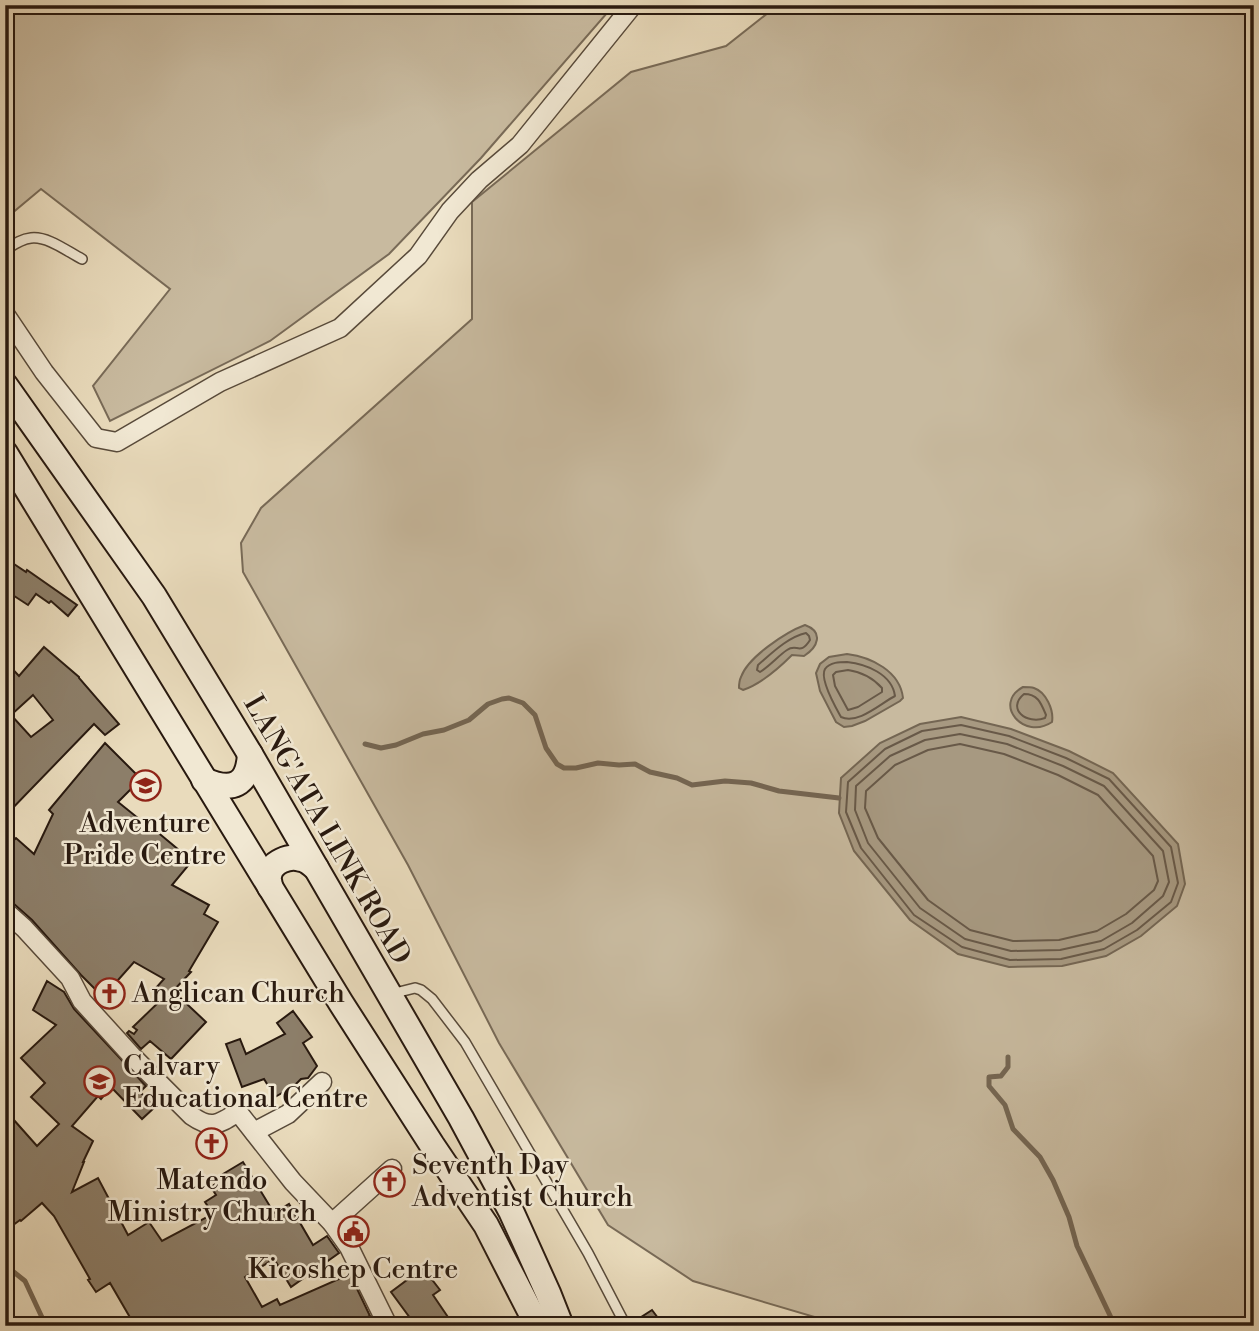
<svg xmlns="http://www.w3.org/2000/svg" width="1259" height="1331" font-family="'Libre Bodoni',serif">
  <rect width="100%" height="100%" fill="#e9dbbc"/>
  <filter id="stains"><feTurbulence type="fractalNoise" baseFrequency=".00286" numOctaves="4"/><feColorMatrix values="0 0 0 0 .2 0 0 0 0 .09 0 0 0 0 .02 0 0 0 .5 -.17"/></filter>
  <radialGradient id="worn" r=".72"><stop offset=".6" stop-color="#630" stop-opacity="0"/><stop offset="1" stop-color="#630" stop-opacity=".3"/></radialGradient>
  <g fill="#c8ba9f" stroke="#786a57" stroke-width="2">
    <polygon points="5,5 614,5 481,158 389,254 270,341 110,421 93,386 170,289 41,189 5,219"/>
    <polygon points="778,5 1254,5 1254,1326 845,1326 693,1281 608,1225 499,1043 408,865 243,572 241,543 261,508 472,319 472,202 631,72 726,46"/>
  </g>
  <g fill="#a79981" stroke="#746653" stroke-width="2">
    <path d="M805 625C824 632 818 647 804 656L792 655C779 668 761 684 743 690L739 688C739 685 740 679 741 677 748 657 786 632 805 625Z"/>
    <path d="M847 654C871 657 900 671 903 698L900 701 865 721 852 726 844 727 836 722 820 691 816 673 820 664 829 657Z"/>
    <path d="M1023 687C1026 687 1031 687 1034 688 1046 692 1054 710 1052 722 1024 741 992 704 1023 687Z"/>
    <polygon points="961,717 1011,729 1069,751 1113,773 1178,844 1185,884 1177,906 1141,936 1106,956 1062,966 1009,967 958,954 910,920 854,851 839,813 841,778 880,743 920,724"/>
  </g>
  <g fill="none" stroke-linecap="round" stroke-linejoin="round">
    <g stroke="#685948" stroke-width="2">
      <path d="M806 633 809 636 810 640C800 656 797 643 787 650 778 656 771 665 760 672L757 670 758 665C772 653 788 637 806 633Z"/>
      <path d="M847 662C866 664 892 674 895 696 881 703 858 725 841 717 836 708 819 679 825 669 830 662 840 662 847 662Z"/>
      <path d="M848 670C862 672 872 677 882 688V692L858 707 848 710 835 686 833 675 836 672Z"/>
      <path d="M1024 694C1038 694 1041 703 1046 715L1045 718C1027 725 1006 709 1024 694Z"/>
      <polygon points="961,725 1009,736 1066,758 1109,779 1171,847 1178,883 1171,902 1137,930 1104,949 1061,959 1010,960 962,947 914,915 861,848 846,812 848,782 885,749 922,731"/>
      <polygon points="960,734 1007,744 1063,766 1104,786 1163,851 1169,882 1163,896 1132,923 1101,941 1060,950 1011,951 965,939 920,908 868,843 855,810 856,786 890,756 925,740"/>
      <polygon points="960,744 1004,754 1058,775 1098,795 1153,856 1158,881 1154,890 1126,914 1097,931 1059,940 1013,941 970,930 928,900 878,838 865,808 866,791 895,765 928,750"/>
    </g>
    <g stroke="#746653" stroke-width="5">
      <polyline points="365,744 381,748 396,745 423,734 444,730 469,720 488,704 502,699 509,698 523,703 535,715 546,748 557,764 564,768 576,768 598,763 619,765 635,764 650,772 677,778 692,785 725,781 751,783 779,791 839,798"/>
      <polyline points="1008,1057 1008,1067 1001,1076 989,1077 989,1086 1005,1105 1013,1129 1040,1157 1053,1180 1069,1217 1077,1246 1115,1326"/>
      <polyline points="5,1265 25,1281 46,1326"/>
    </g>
  </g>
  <g fill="#8c7e69" stroke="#28190f" stroke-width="2" fill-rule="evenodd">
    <polygon points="5,558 26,572 27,570 77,605 68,616 51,601 49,603 36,594 28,605 5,590"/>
    <path d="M44 647 79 677V678L119 724 105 735 94 724 5 816V661L19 676ZM33 695 53 720 31 737 11 715Z"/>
    <polygon points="105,743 141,779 118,802 154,831 155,830 192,861 172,885 209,905 204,914 218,922 189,971 191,972 173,991 206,1022 171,1059 150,1041 141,1049 127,1033 129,1031 134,1034 137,1030 133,1027 163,998 155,989 164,979 134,962 103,997 81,975 32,920 13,903 5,899 5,849 16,838 34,854 53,814 49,810"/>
    <polygon points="47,981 64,992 74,1009 146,1086 140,1092 155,1107 142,1119 111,1087 101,1099 98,1096 72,1126 93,1141 83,1162 84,1162 72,1192 98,1178 128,1235 149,1222 162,1241 213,1214 205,1202 216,1195 211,1187 225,1177 223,1174 243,1162 274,1213 289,1204 313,1245 327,1236 339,1253 291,1287 274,1259 245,1277 262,1307 277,1299 280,1305 350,1274 370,1316 347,1326 135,1326 110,1283 96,1292 88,1280 90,1279 54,1216 42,1203 21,1221 20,1220 5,1231 5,1110 37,1146 59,1124 31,1097 45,1083 21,1058 56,1025 33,1010"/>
    <polygon points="293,1011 312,1037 303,1043 317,1066 308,1078 301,1079 294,1086 275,1097 264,1079 242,1087 226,1044 240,1039 246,1054 285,1034 277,1023"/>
    <polygon points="423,1268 440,1290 433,1295 454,1326 416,1326 391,1292"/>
    <polygon points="652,1310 664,1326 633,1326 632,1323"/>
  </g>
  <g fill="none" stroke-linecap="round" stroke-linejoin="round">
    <defs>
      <g id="service">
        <path d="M5 250C13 245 21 239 31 238 48 236 68 252 82 259"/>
        <polyline points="391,994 415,988 421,990 432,999 465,1042 588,1253 626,1326"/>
      </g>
      <g id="minor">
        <polyline points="5,314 44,372 96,438 117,442 220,382 340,328 418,256 450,211 479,180 520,145 633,5"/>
        <path d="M5 911 24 928 70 978 82 1001 132 1056 192 1116C212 1130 219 1124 238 1112L293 1182 332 1223 349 1247 388 1326"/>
        <polyline points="254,1132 288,1114 322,1082"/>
        <polyline points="332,1223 392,1169"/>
      </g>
      <g id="secondary">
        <polyline points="5,385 154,596 250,754 461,1118 511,1211 548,1293 561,1326"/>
        <polyline points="5,453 341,1003 432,1145 486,1225 531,1313 536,1326"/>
        <path d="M204 780C232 792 248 786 250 754"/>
        <path d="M270 887C270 883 268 879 269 876 271 862 289 855 301 859 307 860 311 864 316 868"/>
      </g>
    </defs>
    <use href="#service" stroke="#584a3a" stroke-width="12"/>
    <use href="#minor" stroke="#584a3a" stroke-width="21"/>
    <use href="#secondary" stroke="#28190f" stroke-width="28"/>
    <use href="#service" stroke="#f1e8d3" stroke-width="9"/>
    <use href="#minor" stroke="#f1e8d3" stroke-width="18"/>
    <use href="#secondary" stroke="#f1e8d3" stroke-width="24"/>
  </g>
  <defs>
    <symbol id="school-ring" viewBox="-11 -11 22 22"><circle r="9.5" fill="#f1e8d3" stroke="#8f2418" stroke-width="1.5"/><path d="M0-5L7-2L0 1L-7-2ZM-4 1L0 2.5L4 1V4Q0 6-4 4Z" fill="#8f2418"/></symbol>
    <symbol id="church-ring" viewBox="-11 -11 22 22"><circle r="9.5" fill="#f1e8d3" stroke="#8f2418" stroke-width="1.5"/><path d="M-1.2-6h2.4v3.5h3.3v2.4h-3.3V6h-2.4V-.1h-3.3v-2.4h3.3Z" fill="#8f2418"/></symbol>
    <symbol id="civic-ring" viewBox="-11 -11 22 22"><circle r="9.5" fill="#f1e8d3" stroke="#8f2418" stroke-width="1.5"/><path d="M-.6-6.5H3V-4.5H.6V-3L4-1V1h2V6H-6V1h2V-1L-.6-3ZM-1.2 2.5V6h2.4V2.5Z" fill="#8f2418"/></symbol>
  </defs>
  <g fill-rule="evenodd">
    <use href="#school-ring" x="128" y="768" width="35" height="35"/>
    <use href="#church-ring" x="92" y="976" width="35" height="35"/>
    <use href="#school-ring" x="82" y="1064" width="35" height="35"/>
    <use href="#church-ring" x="194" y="1126" width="35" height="35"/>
    <use href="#church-ring" x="372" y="1164" width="35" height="35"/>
    <use href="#civic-ring" x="336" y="1214" width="35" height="35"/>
  </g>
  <g text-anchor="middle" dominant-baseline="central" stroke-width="5" stroke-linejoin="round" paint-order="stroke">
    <g font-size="28" fill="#28190f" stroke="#f1e8d3">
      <text x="145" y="823">Adventure<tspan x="145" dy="32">Pride Centre</tspan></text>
      <text x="132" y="993" text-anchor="start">Anglican Church</text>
      <text x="123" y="1066" text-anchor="start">Calvary<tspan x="123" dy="32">Educational Centre</tspan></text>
      <text x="412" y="1165" text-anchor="start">Seventh Day<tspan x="412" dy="32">Adventist Church</tspan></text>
      <text x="212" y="1180">Matendo<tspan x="212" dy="32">Ministry Church</tspan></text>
      <text x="353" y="1269">Kicoshep Centre</text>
    </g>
    <g font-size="28" fill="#28190f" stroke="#f1e8d3">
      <text transform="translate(327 830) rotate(60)">LANG'ATA LINK ROAD</text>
    </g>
  </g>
  <rect width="1259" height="1331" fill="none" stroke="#e9dbbc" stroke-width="28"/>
  <rect x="7" y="7" width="1245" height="1317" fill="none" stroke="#28190f" stroke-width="3.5"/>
  <rect x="14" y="14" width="1231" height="1303" fill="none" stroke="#28190f" stroke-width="2"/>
  <rect width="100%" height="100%" filter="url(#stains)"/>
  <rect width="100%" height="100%" fill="url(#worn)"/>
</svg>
